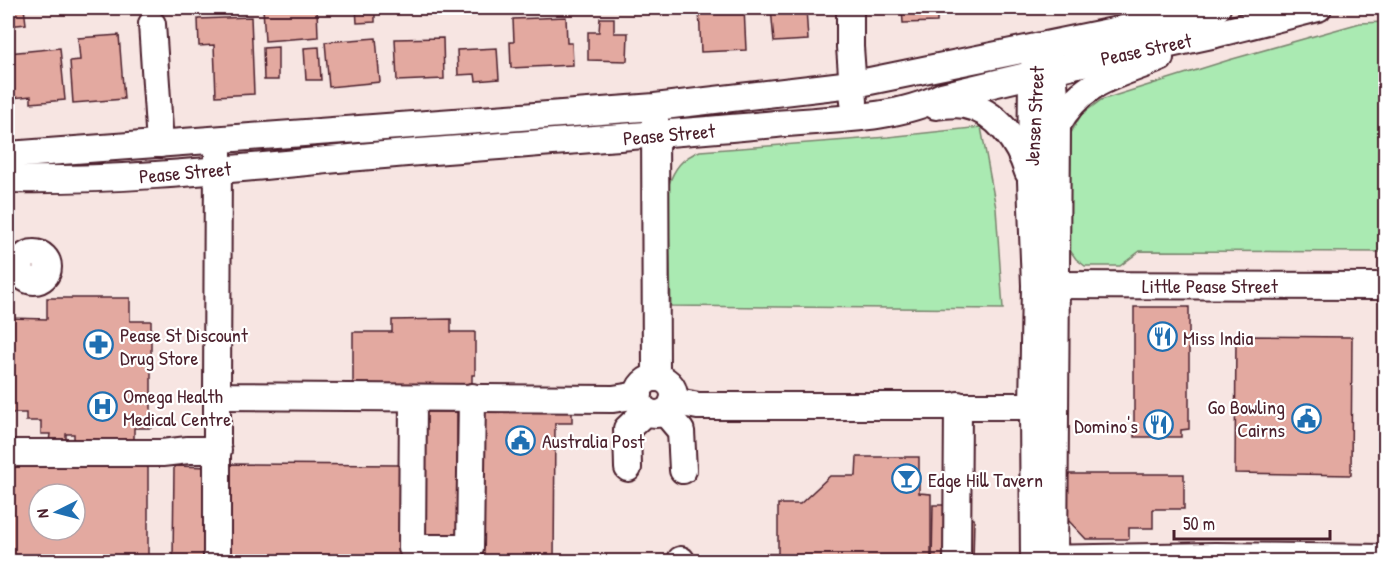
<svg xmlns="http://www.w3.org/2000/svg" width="1393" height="569" font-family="'Patrick Hand',sans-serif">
  <rect width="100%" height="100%" fill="#f7e5e2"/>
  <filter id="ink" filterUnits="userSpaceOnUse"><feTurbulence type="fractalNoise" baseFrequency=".0167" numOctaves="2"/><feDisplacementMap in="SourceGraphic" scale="12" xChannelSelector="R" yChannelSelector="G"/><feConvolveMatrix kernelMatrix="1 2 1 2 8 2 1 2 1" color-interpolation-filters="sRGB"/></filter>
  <g filter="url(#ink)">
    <g fill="#aaeab2" stroke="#7a846e" stroke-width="1.5">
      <polygon points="1385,22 1385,252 1140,251 1120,266 1085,266 1076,259 1069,249 1071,133 1081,115 1101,100 1229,60 1360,23"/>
      <path d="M981 127 996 208 1003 309 671 306 668 187C674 168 682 158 700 151L888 137Z"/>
    </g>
    <g fill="#e3a9a0" stroke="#4a1f2b" stroke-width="1.5" fill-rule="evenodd">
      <polygon points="8,8 24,8 26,24 8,26"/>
      <polygon points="263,8 317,8 318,37 265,41"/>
      <polygon points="356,8 375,8 375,22 357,23"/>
      <polygon points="699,8 744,8 746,50 701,52"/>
      <polygon points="771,8 806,8 808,40 774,42"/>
      <polygon points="902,8 937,8 937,22 903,23"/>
      <polygon points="251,17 254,94 216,96 214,45 199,46 198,19"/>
      <polygon points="566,17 567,43 572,43 573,65 511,68 510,42 514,42 513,19"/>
      <polygon points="600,18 614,18 614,33 628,33 627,61 588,60 588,32 599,32"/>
      <polygon points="119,35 124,99 73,103 70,61 80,60 78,38"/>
      <polygon points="376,38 380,82 329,87 325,42"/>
      <polygon points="443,38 444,79 397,81 395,39"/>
      <polygon points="278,47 278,80 264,80 263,48"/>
      <polygon points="319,47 321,80 306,80 304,48"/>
      <polygon points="60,48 65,100 31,103 31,96 12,98 8,53"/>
      <polygon points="497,48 499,79 476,81 475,74 458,75 457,50"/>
      <polygon points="47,298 130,298 130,321 151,321 151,428 134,428 134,444 74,444 74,434 66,434 66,442 49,442 50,434 41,434 41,421 26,421 26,413 10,413 10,318 47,319"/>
      <polygon points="1134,307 1189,307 1189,429 1181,430 1181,437 1134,437"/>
      <polygon points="451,319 451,332 475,332 475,375 472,375 472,387 371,388 371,384 353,384 353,332 392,332 392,320"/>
      <polygon points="1236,336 1352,337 1351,475 1235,473"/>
      <polygon points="479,408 572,408 572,423 555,423 554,562 478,562"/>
      <rect x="421" y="412" width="36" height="123"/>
      <polygon points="857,457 919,457 919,493 931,494 931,562 724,562 766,560 766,554 778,554 778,504 800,504 830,476 856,476"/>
      <path d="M8 463 148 464V562H8ZM39 494H75V530H39Z"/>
      <polygon points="228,464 400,465 400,562 227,562"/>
      <polygon points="174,466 211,467 210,562 173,562"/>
      <polygon points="1067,474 1184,474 1184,509 1153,509 1153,528 1129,528 1129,539 1086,539 1067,519"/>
      <polygon points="933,505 970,505 969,519 974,519 973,562 932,562"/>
    </g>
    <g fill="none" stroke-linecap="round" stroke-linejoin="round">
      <defs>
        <g id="minor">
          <polyline points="850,8 850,47 854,102"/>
          <polyline points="152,24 160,144"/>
          <polyline points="1044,55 1054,82 1057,125 1054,562"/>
          <path d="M936 106C945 105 956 103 965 105 997 111 1019 143 1028 172"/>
          <polyline points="655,119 656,378"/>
          <path d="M1057 125C1083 79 1115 77 1160 58"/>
          <polyline points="218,152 217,396 613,399 639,395"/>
          <polyline points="8,155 655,107 860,83 1114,31 1217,8"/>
          <path d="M8 179C154 182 300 160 446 150 556 142 666 134 776 124 828 119 895 120 942 96L1073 65 1216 34 1318 8"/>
          <circle cx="34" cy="267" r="14"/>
          <polyline points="1041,285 1386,286"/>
          <circle cx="656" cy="396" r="18"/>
          <polyline points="413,398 412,548 470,548 472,397"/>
          <polyline points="673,401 698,406 1048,406"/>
          <polyline points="665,412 681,431 683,470"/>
          <polyline points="8,453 162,453 188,450 218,450"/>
          <polyline points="628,468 627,429 646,411"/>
          <polyline points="1037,559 1215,556 1386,558"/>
          <polyline points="681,560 682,562"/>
          <polyline points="217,562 217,396"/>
          <polyline points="957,562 958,405"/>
          <polyline points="1034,562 1033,407 1035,285 1031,181 1032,75 1036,58"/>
        </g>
      </defs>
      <use href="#minor" stroke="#4a1f2b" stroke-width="30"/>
      <use href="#minor" stroke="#fff" stroke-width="26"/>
    </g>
  </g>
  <defs>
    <symbol id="restaurant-ring" viewBox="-11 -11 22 22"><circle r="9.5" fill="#fff" stroke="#1f6fb2" stroke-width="1.5"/><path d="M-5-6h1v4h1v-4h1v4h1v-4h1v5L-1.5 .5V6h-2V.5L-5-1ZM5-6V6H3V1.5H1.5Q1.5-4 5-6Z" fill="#1f6fb2"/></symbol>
    <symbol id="pharmacy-ring" viewBox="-11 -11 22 22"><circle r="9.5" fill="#fff" stroke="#1f6fb2" stroke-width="1.5"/><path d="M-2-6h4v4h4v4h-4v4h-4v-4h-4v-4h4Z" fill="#1f6fb2"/></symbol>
    <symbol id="hospital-ring" viewBox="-11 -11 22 22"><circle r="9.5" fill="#fff" stroke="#1f6fb2" stroke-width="1.5"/><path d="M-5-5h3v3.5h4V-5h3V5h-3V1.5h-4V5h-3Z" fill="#1f6fb2"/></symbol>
    <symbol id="civic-ring" viewBox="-11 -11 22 22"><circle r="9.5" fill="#fff" stroke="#1f6fb2" stroke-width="1.5"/><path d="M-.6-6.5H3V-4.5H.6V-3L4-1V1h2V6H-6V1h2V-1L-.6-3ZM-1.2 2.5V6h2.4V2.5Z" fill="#1f6fb2"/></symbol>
    <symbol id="bar-ring" viewBox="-11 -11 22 22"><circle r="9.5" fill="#fff" stroke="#1f6fb2" stroke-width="1.5"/><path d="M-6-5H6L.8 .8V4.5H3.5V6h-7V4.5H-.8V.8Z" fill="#1f6fb2"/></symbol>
  </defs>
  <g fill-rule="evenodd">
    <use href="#restaurant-ring" x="1146" y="320" width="33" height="33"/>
    <use href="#pharmacy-ring" x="82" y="328" width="33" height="33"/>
    <use href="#hospital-ring" x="86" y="390" width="33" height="33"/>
    <use href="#civic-ring" x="1290" y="402" width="33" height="33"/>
    <use href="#restaurant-ring" x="1142" y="408" width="33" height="33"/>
    <use href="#civic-ring" x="504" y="424" width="33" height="33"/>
    <use href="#bar-ring" x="890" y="462" width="33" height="33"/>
  </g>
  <g text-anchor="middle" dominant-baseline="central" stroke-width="4.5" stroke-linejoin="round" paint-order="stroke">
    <g font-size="20" fill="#4a1f2b" stroke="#fff">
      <text transform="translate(1146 49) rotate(-12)">Pease Street</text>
      <text transform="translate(1034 116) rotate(-87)">Jensen Street</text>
      <text transform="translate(669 134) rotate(-5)">Pease Street</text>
      <text transform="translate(185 172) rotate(-5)">Pease Street</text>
      <text x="1210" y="285">Little Pease Street</text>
    </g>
    <g font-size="20" fill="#4a1f2b" stroke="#fff" text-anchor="start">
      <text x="120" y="334">Pease St Discount<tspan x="120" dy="23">Drug Store</tspan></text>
      <text x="1183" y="337">Miss India</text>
      <text x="123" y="395">Omega Health<tspan x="123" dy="23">Medical Centre</tspan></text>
      <text x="1285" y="406" text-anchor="end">Go Bowling<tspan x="1285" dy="23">Cairns</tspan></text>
      <text x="1138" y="425" text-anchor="end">Domino's</text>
      <text x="542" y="440">Australia Post</text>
      <text x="928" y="479">Edge Hill Tavern</text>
    </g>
  </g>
  <rect width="1393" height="569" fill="none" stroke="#fff" stroke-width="30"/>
  <rect x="15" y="15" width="1363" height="539" fill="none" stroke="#4a1f2b" stroke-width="2" filter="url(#ink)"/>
  <g transform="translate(57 512) rotate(264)"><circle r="28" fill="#ffffff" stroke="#b7a5aa" stroke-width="1.5"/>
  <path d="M0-4.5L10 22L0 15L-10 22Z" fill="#1f6fb2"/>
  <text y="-9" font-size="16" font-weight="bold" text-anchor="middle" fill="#4a1f2b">N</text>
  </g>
  <path d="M1174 530v9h156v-9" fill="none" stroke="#4a1f2b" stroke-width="3"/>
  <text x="1183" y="530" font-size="18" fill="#4a1f2b" stroke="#ffffff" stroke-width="4.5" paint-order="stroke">50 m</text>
</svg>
